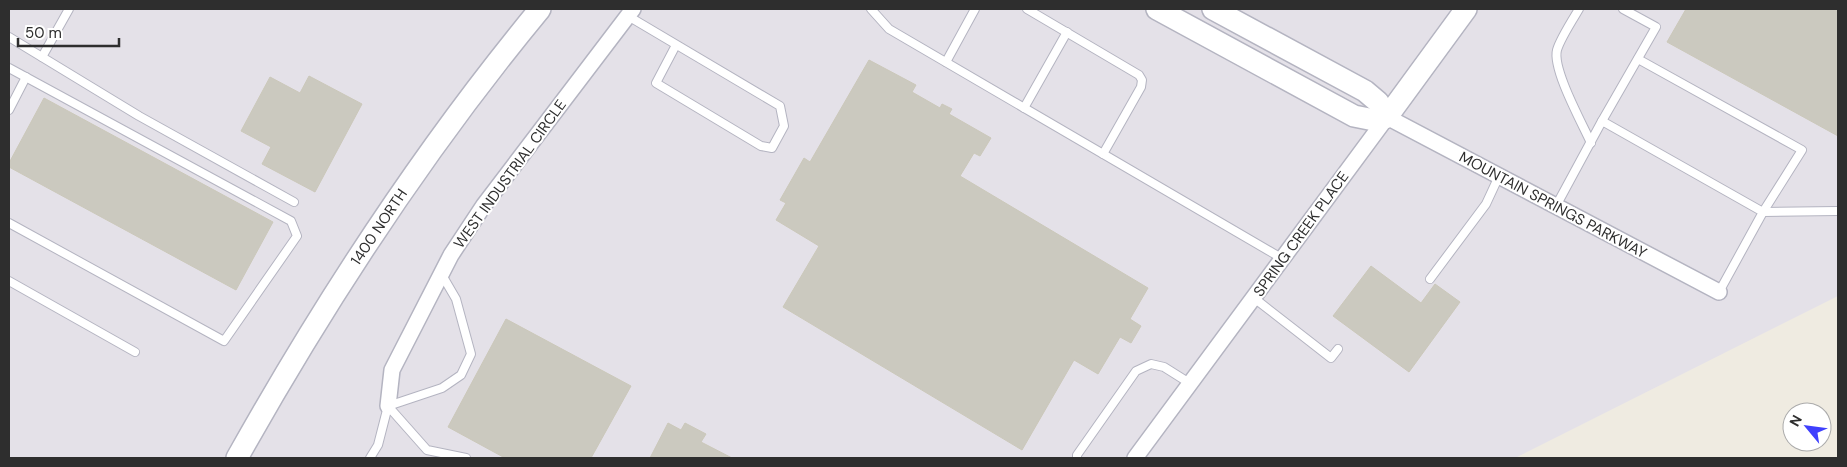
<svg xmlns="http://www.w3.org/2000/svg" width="1847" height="467" font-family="'DM Sans',sans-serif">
  <rect width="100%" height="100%" fill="#efebe1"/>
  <polygon fill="#e4e1e8" points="9,9 1838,9 1838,296 1515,458 9,458"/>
  <g fill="#cbc9bf" stroke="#cbc8ba">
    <polygon points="1686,9 1838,9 1838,136 1667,42"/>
    <polygon points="869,60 916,85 912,92 940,108 942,104 952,109 949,114 991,138 980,156 974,153 960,176 1148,288 1130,319 1141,326 1131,343 1120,337 1098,374 1074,360 1022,450 783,307 819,246 776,220 786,203 780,200 804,158 810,162"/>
    <polygon points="309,76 362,104 315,192 262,164 271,147 241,131 270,77 300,93"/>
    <polygon points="44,98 273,222 236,290 9,167 9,163"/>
    <polygon points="1371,266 1421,303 1435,284 1460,302 1409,372 1333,316"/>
    <polygon points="506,319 631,386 591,458 505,458 448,427"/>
    <polygon points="668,423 681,430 685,423 706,434 701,442 732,458 650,458"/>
  </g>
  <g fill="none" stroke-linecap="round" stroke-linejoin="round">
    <defs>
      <g id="lane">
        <polyline points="871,9 889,29 1283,259"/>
        <polyline points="1027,9 1139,75 1142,80 1141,87 1103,154"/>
        <path d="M1579 9C1573 19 1560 39 1557 50 1552 69 1582 123 1591 143"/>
        <polyline points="628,16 780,106 784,126 772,148 761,146 656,83 676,45"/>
        <polyline points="9,37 139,116 294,202"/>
        <polyline points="42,57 69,9"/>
        <polyline points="1638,59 1802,150 1763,212"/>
        <polyline points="946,62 975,9"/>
        <polyline points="9,68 291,221 297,236 224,341 9,223"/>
        <polyline points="1024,108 1067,32"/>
        <polyline points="9,110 26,77"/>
        <polyline points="1602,121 1656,27 1623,9"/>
        <polyline points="1556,206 1602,121 1763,212 1719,292"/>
        <polyline points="1763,212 1838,211"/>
        <polyline points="1430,279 1486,204 1499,176"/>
        <polyline points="9,281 135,352"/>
        <polyline points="1254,298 1331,358 1338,349"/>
        <polyline points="388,406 442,388 461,375 471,354 456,299 442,275"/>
        <polyline points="388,406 427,450 466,458"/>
        <polyline points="370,458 378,445 388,406"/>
        <polyline points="1077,458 1077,455 1136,371 1151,364 1164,367 1191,384"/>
      </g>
      <g id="street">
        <polyline points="388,406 392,370 451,255 484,205 633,9"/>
        <polyline points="1135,458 1387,117 1719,292"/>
      </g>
      <g id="secondary">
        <polyline points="1157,9 1354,116 1374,120 1387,117"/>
        <polyline points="1213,9 1365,91 1378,102 1387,117"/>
        <polyline points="1387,117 1466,9"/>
        <path d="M237 458C325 301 425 148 540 9"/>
      </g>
    </defs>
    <use href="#lane" stroke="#b4b4c1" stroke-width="10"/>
    <use href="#street" stroke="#b4b4c1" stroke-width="18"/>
    <use href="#secondary" stroke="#b4b4c1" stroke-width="24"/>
    <use href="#lane" stroke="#fff" stroke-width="8"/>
    <use href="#street" stroke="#fff" stroke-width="15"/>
    <use href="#secondary" stroke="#fff" stroke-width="21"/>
  </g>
  <g text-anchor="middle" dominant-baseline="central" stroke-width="4" stroke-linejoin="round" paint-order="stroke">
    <g font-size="15" fill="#2e2e2e" stroke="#fff">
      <text transform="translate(510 174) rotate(-54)">WEST INDUSTRIAL CIRCLE</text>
      <text transform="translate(1553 205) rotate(28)">MOUNTAIN SPRINGS PARKWAY</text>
      <text transform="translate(379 227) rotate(-56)">1400 NORTH</text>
      <text transform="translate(1301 234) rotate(-54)">SPRING CREEK PLACE</text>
    </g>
  </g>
  <rect width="1847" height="467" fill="none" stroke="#2e2e2e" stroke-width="20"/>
  <g transform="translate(1807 427) rotate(299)"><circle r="24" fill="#ffffff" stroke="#ababab"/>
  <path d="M0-4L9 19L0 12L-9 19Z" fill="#3f40fd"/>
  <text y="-8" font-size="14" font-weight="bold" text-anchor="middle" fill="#2e2e2e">N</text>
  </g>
  <path d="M18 38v8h101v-8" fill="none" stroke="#2e2e2e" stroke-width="2.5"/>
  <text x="25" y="38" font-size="15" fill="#2e2e2e" stroke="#ffffff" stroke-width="4" paint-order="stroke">50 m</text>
</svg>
